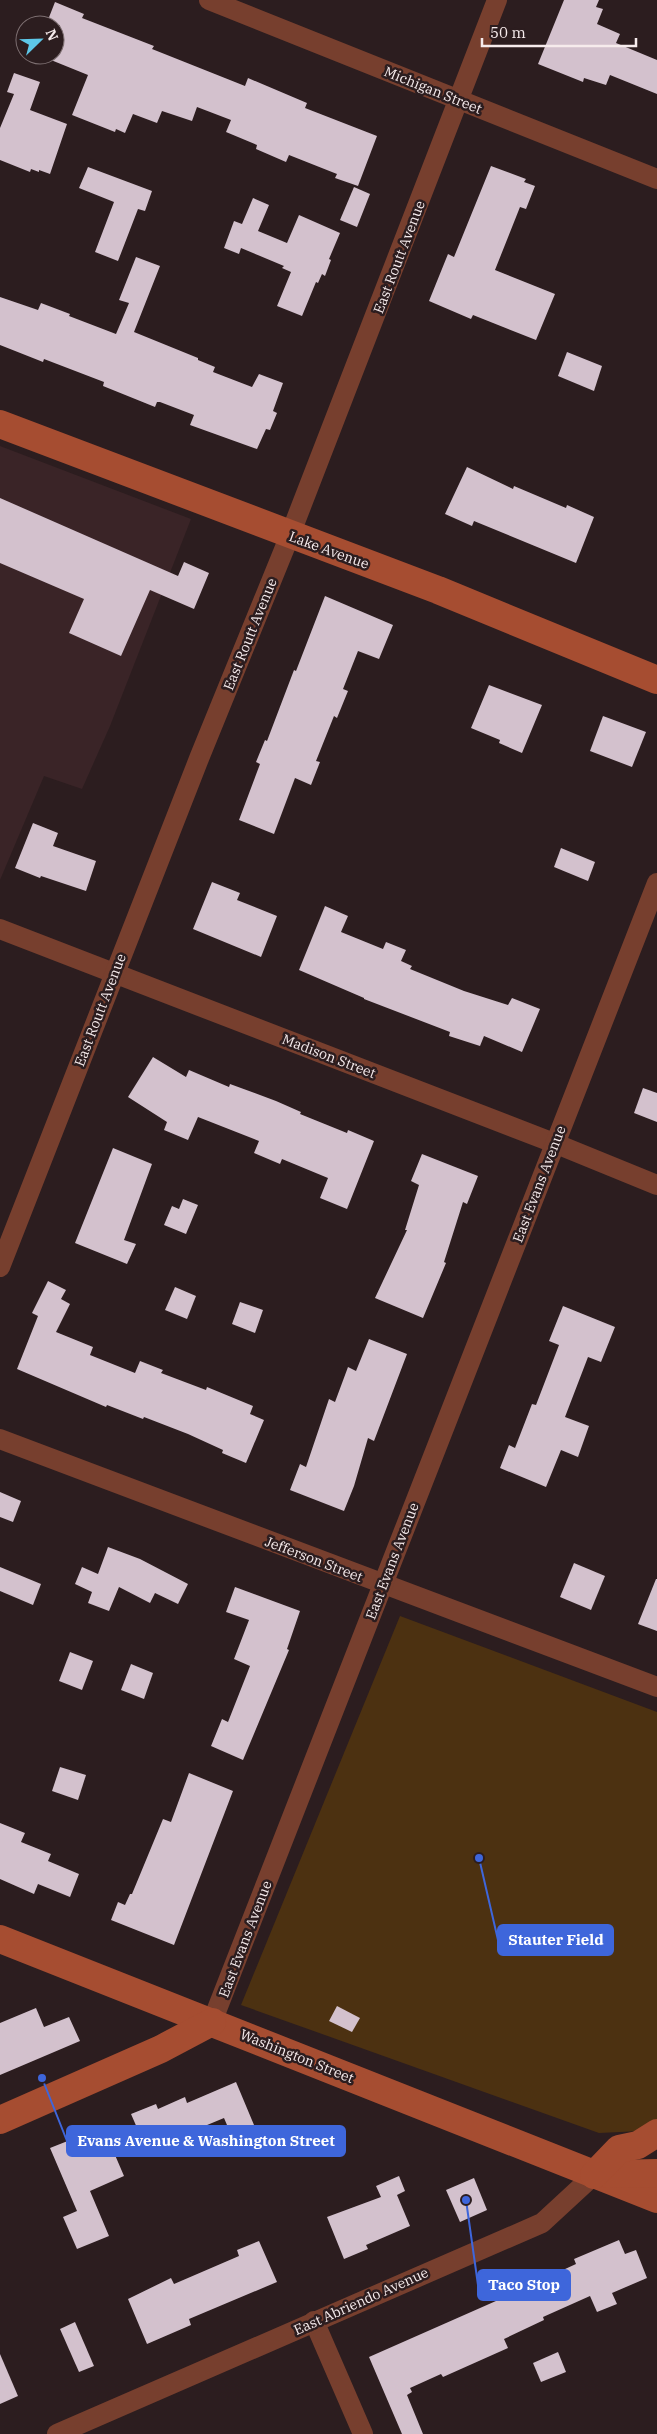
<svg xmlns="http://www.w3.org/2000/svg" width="657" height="2434" font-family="'IBM Plex Serif',serif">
  <rect width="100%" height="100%" fill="#2c1d1f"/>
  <polygon fill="#3a2427" points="0,446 191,519 110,726 82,789 44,776 0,880"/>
  <polygon fill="#4c3111" points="400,1616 657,1712 657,2120 641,2131 599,2133 241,2005"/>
  <g fill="#d3c1cd">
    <polygon points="564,0 599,0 596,7 603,9 597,24 620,34 616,43 657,60 657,94 610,75 606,85 584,78 583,82 538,64"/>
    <polygon points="55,2 84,14 82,18 154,46 152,49 245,86 248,78 307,103 305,108 377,136 358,186 335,178 337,174 289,155 286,162 256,149 257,145 226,132 231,120 197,107 192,121 162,111 157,123 133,114 125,133 116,129 115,132 72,115 88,75 46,58 48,55 55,55 55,37 60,25 46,25"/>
    <polygon points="14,73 40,82 30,110 67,124 50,174 39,170 39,172 31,169 30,172 0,160 0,128 14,94 7,92"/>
    <polygon points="491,166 526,179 524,182 535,186 526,209 520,207 495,270 555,294 536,340 473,315 471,319 429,301 448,254 454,257"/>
    <polygon points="88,167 152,191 145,211 138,209 118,261 95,252 114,202 79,188"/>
    <polygon points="354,187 370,194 357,227 340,220"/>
    <polygon points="253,198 269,205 258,231 287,243 299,215 340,233 329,259 331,260 325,276 322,274 318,283 316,282 302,316 277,306 291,272 282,268 284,266 241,248 239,254 224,248 234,221 242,224"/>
    <polygon points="136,257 160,266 134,332 198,358 198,360 215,367 213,372 252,387 259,374 283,383 273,411 277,413 270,430 266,429 257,449 190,425 194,415 160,402 157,402 155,407 103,386 104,382 44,359 43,362 0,345 0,297 38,310 41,303 70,314 69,316 116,334 129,303 119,300"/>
    <polygon points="567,352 602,366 594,391 558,376"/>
    <polygon points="467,467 513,489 514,486 566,508 567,505 594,517 576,563 474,521 472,526 445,514"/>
    <polygon points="0,498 178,576 184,562 209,573 194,609 150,590 121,656 69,633 84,599 0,563"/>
    <polygon points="325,596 393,625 379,659 358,651 343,689 348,691 337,718 334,716 316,761 320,762 311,785 295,778 274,834 239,820 260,764 256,762 265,740 267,741 294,670 296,671"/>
    <polygon points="489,685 542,705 522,753 499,743 500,740 471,728"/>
    <polygon points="603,716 646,732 632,767 590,751"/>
    <polygon points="33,823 58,833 53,846 96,861 86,891 41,876 40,878 15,868"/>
    <polygon points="561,848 595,862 588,881 554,867"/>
    <polygon points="212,882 240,893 237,900 277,916 261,957 193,929"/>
    <polygon points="325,906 348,916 341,932 383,949 386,942 406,950 401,961 412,966 410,969 464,991 508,1005 512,998 540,1009 522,1052 484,1036 480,1046 449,1036 450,1032 364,999 364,998 299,970"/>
    <polygon points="153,1057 186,1077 189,1070 229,1087 230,1084 276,1101 301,1112 300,1114 347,1133 348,1130 374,1141 347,1209 320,1198 328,1178 282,1159 280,1164 254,1153 259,1141 198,1117 188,1140 164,1130 167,1122 128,1097"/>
    <polygon points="643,1088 657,1093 657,1122 634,1113"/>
    <polygon points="113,1148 152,1164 124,1240 136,1244 127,1264 75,1243"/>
    <polygon points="422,1154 478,1176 467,1204 463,1202 444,1262 446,1263 423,1318 375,1298 407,1230 405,1230 419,1185 411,1181"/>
    <polygon points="183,1199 198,1205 186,1234 164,1225 172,1206 179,1209"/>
    <polygon points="48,1281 66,1290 61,1299 70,1304 56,1332 93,1347 90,1355 135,1373 140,1361 163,1370 161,1373 206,1390 207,1387 253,1406 250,1414 264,1420 246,1463 222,1453 223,1450 188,1434 144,1417 143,1419 107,1405 106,1407 17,1369 38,1316 32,1313"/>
    <polygon points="175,1287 196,1296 187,1319 165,1310"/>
    <polygon points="240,1302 263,1310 255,1333 232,1324"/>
    <polygon points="563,1306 615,1327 601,1362 588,1357 565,1417 589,1426 578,1457 561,1450 546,1487 500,1468 509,1445 515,1448 532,1404 536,1405 559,1345 549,1341"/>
    <polygon points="369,1339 407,1354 374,1441 368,1438 354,1486 344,1511 290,1490 300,1464 306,1467 329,1399 335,1402 348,1367 356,1371"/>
    <polygon points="0,1492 21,1501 13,1522 0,1517"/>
    <polygon points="108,1547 140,1559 188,1584 178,1604 155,1593 150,1603 119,1587 109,1611 88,1603 92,1592 75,1584 82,1567 98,1574"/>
    <polygon points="574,1563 605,1576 591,1610 560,1597"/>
    <polygon points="0,1567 41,1584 33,1605 0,1591"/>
    <polygon points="656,1579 657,1579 657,1631 638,1624"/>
    <polygon points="235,1587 300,1611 287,1649 289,1650 243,1760 211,1746 222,1719 228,1722 250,1666 234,1659 249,1620 226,1612"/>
    <polygon points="70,1652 93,1661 82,1690 59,1681"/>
    <polygon points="131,1664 153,1673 144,1699 121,1690"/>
    <polygon points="60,1767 86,1775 78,1800 52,1791"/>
    <polygon points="189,1773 233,1791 174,1945 111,1920 118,1902 125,1905 130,1894 132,1894 163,1819 171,1822"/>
    <polygon points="0,1823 25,1833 21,1842 51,1854 48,1861 79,1874 70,1897 38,1884 34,1894 0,1879"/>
    <polygon points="337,2006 360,2018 352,2032 329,2021"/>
    <polygon points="36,2008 44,2027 69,2017 80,2041 0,2075 0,2023"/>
    <polygon points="236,2082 259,2137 236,2146 224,2118 171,2140 172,2143 148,2153 131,2114 156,2104 158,2109 185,2097 187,2103"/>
    <polygon points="103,2127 124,2176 90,2191 109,2236 77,2249 63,2217 77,2211 50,2148"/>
    <polygon points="399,2176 405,2191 397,2195 410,2226 366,2245 368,2249 344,2259 327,2217 381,2197 376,2186"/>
    <polygon points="474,2178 487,2210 460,2222 446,2190"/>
    <polygon points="619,2240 625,2254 636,2250 647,2278 612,2293 617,2304 597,2312 590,2296 543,2317 544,2320 504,2339 508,2348 443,2377 441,2374 410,2388 412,2392 407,2395 423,2434 402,2434 369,2357 505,2297 503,2293 526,2283 528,2286 576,2264 574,2259"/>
    <polygon points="259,2241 277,2282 189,2319 191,2325 147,2344 128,2299 171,2278 174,2284 239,2256 237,2250"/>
    <polygon points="75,2322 94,2366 79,2372 60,2329"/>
    <polygon points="558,2352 566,2372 541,2382 533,2363"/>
    <polygon points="0,2354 18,2396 0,2404"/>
  </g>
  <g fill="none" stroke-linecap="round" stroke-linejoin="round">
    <g stroke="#773f2e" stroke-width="20">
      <polyline points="209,0 657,179"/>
      <polyline points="0,929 554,1143 657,1185"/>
      <polyline points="0,1267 200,756 290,535 497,0"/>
      <polyline points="0,1439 657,1687"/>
      <polyline points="212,2022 657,883"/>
      <polyline points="314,2321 363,2434"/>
      <polyline points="57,2434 542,2223 594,2175"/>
    </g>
    <g stroke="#a64d31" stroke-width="28">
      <polyline points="0,424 438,590 657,680"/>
      <polyline points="0,1939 657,2199"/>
      <polyline points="0,2120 161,2049 212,2022"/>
      <polyline points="608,2174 657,2173"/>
      <polyline points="594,2175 619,2149 638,2145 657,2133"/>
    </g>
  </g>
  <g text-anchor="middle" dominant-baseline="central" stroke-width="5" stroke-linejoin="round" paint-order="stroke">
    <g font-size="14" fill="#f6ebec" stroke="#2c1d1f">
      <text transform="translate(433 90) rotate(22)">Michigan Street</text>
      <text transform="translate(399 257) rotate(-69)">East Routt Avenue</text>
      <text transform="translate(329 550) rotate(20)">Lake Avenue</text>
      <text transform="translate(250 634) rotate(-68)">East Routt Avenue</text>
      <text transform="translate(100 1010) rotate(-69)">East Routt Avenue</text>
      <text transform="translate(329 1056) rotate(21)">Madison Street</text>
      <text transform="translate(539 1184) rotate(-69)">East Evans Avenue</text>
      <text transform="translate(314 1559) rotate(21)">Jefferson Street</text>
      <text transform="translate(392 1561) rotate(-69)">East Evans Avenue</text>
      <text transform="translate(245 1939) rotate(-69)">East Evans Avenue</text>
      <text transform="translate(297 2056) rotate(22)">Washington Street</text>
      <text transform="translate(361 2301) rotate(-24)">East Abriendo Avenue</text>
    </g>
  </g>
  <path fill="none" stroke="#3e66db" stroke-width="2" d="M479 1858L498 1940M42 2078L67 2141M466 2200L478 2285"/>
  <g fill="#3e66db" stroke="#2c1d1f" stroke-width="2">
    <circle cx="479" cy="1858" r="5"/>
    <circle cx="42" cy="2078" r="5"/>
    <circle cx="466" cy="2200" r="5"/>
  </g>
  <g fill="#3e66db" stroke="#3e66db" stroke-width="2">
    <rect x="498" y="1925" width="115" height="30" rx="5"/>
    <rect x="67" y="2126" width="278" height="30" rx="5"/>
    <rect x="478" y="2270" width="92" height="30" rx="5"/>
  </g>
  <g font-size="15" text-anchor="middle" font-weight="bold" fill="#fff">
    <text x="556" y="1945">Stauter Field</text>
    <text x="206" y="2146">Evans Avenue &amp; Washington Street</text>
    <text x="524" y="2290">Taco Stop</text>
  </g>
  <g transform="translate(40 40) rotate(67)"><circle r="24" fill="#2c1d1f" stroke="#7d6f71"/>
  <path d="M0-4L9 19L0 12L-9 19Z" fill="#5dc7e8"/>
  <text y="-8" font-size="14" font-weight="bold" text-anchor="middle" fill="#f6ebec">N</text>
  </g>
  <path d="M482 38v8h154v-8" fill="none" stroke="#f6ebec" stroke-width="2.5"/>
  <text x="490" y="38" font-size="15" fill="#f6ebec" stroke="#2c1d1f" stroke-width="4" paint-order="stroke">50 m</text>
</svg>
